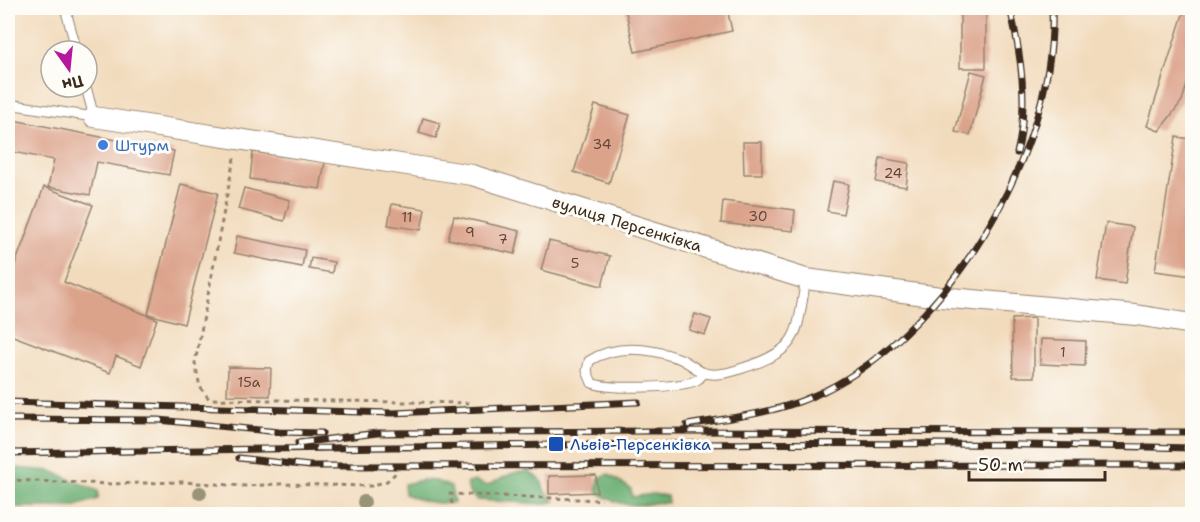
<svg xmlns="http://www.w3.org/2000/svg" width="1200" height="522" font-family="'Shantell Sans',sans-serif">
  <rect width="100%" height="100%" fill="#fdfcf7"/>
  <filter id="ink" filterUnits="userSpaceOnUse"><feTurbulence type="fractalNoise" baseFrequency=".0167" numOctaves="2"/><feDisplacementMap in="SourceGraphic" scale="12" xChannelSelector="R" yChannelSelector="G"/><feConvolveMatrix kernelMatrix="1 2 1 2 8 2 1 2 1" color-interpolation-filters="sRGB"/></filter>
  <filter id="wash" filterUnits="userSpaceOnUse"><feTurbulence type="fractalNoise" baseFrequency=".008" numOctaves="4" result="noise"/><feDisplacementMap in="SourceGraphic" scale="24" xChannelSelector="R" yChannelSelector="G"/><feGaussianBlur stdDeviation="1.35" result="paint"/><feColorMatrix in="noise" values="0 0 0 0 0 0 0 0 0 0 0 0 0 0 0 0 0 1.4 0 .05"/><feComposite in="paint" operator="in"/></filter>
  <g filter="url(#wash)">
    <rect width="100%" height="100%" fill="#f2dbbd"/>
    <g fill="#6bae72" stroke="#536c48" stroke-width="1.5">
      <polygon points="16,468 51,471 98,491 98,499 73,507 8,507 8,469"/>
      <polygon points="528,471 541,480 545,492 555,501 545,504 477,500 469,492 467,483 476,481 486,486 513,473"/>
      <path d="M608 474 631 489 632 497 653 494 667 496 668 503C654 501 651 505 639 505 624 506 608 500 597 492L599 478Z"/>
      <path d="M423 480 436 481 451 487 454 503C436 504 421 502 405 494L404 484Z"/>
    </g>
    <g id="blocks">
      <g fill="#dca38b">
        <polygon points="625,8 727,8 732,31 635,52"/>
        <rect x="960" y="8" width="26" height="60"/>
        <polygon points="1185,8 1192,8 1192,68 1182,101 1159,131 1147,126"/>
        <polygon points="971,71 986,75 970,135 955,132"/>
        <polygon points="595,105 630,115 609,183 574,172"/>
        <polygon points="423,118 440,123 436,138 419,133"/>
        <polygon points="8,119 174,151 169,175 97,162 90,195 48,187 54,160 8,151"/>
        <polygon points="1176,137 1192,139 1192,276 1155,271"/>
        <polygon points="743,142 762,142 762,174 744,174"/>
        <polygon points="253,152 325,162 320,189 250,179"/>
        <polygon points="880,158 909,163 906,187 876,182"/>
        <polygon points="833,181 849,184 843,214 827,211"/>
        <polygon points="181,184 218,193 184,324 148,314"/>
        <polygon points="44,187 93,205 64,282 157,319 141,366 116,356 110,373 8,334 8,283"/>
        <polygon points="244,188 290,200 284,221 238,209"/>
        <polygon points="723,201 795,210 793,231 721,223"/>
        <polygon points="392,204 425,209 421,230 388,225"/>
        <polygon points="454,216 520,231 515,254 448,239"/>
        <polygon points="1106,223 1133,227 1125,284 1097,280"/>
        <polygon points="237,236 305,250 302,267 234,253"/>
        <polygon points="549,241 610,256 602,286 541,270"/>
        <polygon points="311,258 334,262 332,273 309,269"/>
        <polygon points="695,314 711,319 705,335 689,330"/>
        <polygon points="1034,318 1034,377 1013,377 1012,319"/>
        <polygon points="1041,339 1086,341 1085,366 1040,364"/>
        <polygon points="228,367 271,368 270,396 227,395"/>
        <polygon points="596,475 597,492 549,494 549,476"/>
      </g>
    </g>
  </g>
  <g filter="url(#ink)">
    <use href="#blocks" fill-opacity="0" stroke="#96826e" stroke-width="1.5"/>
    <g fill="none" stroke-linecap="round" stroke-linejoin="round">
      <defs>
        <g id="service">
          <polyline points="65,8 77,51"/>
          <polyline points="8,104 94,117 86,87"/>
          <path d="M704 373C702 375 700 378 697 380 682 388 608 390 592 383L587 371 589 361C616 344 649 348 678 358 687 361 694 368 702 372 714 377 732 372 743 368 802 349 796 334 806 279"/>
        </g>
        <polyline id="minor" points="94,117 472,175 806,279 940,297 1136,315 1192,324"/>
      </defs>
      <use href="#service" stroke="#96826e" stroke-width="11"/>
      <use href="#minor" stroke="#96826e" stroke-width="22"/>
      <g stroke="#96826e" stroke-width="3" stroke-dasharray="4.5 4.5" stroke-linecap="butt">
        <polyline points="234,158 195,363 200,387 209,399 469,403"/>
        <polyline points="8,480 111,484 182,482 246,486 279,484 371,486 387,481 399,470"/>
        <polyline points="452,504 450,494 602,500"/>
      </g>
      <use href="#service" stroke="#fff" stroke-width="9"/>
      <use href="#minor" stroke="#fff" stroke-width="20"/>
      <defs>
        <g id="rail">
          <path d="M1010 8C1021 54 1029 106 1017 153"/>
          <polyline points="8,402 393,413 638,402"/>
          <polyline points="8,419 159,420 279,432 322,433"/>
          <path d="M687 425C728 418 772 414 811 397 944 341 1058 151 1052 8"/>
          <polyline points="298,443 377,433 651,431 1192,432"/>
          <path d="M8 453C402 447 798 438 1192 448"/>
          <polyline points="239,458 310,466 1192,465"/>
        </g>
      </defs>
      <use href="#rail" stroke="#3b2a1e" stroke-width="7"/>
      <use href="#rail" stroke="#fdfcf7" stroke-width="4.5" stroke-dasharray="14" stroke-linecap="butt"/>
    </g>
    <g fill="#999477">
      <circle cx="200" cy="493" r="7"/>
      <circle cx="364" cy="502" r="7"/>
    </g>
  </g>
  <circle fill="#3f7fe0" stroke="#fdfcf7" stroke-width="2" cx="103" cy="145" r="6"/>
  <rect fill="#1a4fb4" stroke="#fdfcf7" stroke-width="2" x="548" y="436" width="16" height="16" rx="3"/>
  <g text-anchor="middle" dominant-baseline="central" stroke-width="6" stroke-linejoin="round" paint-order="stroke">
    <g font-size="14" fill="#634839">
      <text x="602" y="144">34</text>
      <text x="893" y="173">24</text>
      <text x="758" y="216">30</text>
      <text x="407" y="217">11</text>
      <text x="470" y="232">9</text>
      <text x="503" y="239">7</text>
      <text x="575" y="263">5</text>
      <text x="1063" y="352">1</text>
      <text x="249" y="382">15а</text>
    </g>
    <g font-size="16" fill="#366cbe" stroke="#fdfcf7" text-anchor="start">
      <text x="115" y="145">Штурм</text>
    </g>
    <g font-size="16" fill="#3b2a1e" stroke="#fdfcf7">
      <text transform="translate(627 224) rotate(17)">вулиця Персенківка</text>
    </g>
    <g font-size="16" fill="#164399" stroke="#fdfcf7" text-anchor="start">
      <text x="570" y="444">Львів-Персенківка</text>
    </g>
  </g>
  <rect width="1200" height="522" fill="none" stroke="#fdfcf7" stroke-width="30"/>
  <g transform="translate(69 69) rotate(165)"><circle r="28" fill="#fdfcf7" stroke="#afa8a0" stroke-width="1.5"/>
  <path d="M0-4.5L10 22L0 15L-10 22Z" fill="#b5179e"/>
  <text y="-9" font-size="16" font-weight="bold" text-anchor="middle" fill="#3b2a1e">Пн</text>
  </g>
  <path d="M969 471v9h136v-9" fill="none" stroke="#3b2a1e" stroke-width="3"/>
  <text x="978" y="471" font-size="18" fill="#3b2a1e" stroke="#fdfcf7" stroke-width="4.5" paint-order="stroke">50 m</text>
</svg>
